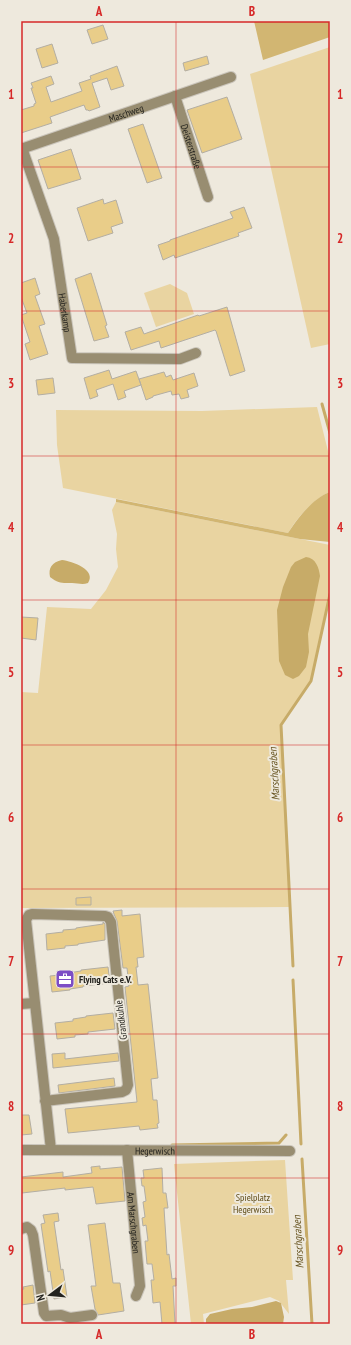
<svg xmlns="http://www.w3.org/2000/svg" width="351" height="1345" font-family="'PT Sans Narrow',sans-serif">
  <rect width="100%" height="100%" fill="#eee9dd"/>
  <g fill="#e9d4a1">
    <polygon points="330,47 330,344 311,348 250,74"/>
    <polygon points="170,284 187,293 194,314 156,327 144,293"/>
    <path d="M317 407 330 459V492C315 497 296 519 288 533L63 488 57 445 56 410 202 411Z"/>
    <polygon points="116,502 330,545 330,592 311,681 281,725 290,907 21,908 21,692 38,693 47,607 91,609 106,590 118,567 116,549 117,534 112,510"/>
    <polygon points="285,1160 293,1280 286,1280 289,1314 279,1301 270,1297 203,1314 204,1324 191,1324 174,1164"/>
  </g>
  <g fill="#d2b672">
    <polygon points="254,21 330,21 330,37 263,60"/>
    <path d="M330 492V542L300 539 116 502V499L288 533C297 519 314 497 330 492Z"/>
  </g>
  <g fill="#c7ab68">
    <path d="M306 557C316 558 319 568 320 576L308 634 309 652 306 667 299 676 293 679 285 675 279 661 277 610 283 587 291 567 295 562Z"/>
    <path d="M62 560C72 561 97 570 88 583 82 585 78 583 72 583 62 583 59 584 50 577 48 568 52 562 62 560Z"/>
    <polygon points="276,1301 281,1303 284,1317 283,1324 206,1324 206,1319 210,1314 232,1309 252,1307"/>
  </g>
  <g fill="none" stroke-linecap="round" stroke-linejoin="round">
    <g stroke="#c7ab68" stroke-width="3">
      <polyline points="322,404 330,433"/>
      <polyline points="293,966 281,725 311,681 330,594"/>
      <polyline points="293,980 301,1144"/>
      <polyline points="172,1145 279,1143 286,1135"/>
      <polyline points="302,1159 312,1324"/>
    </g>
  </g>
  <g fill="#e9cd89" stroke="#b3aea3">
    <polygon points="103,25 108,39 92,44 87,30"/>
    <polygon points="52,44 58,63 42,68 36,49"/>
    <polygon points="207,56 209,64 185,71 183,63"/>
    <polygon points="117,66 124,86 111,90 107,78 92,83 100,107 89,111 88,110 86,110 84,105 50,117 52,123 21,133 21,110 34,106 34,104 36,103 31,88 33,88 31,83 51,76 54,84 46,87 51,102 82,91 79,83 91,79 90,76"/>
    <polygon points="227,97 242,139 202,153 187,110"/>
    <polygon points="143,124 162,178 147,183 128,129"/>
    <polygon points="71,149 81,179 48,189 38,160"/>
    <polygon points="103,199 104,204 116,200 123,223 111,227 113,233 88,241 77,208"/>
    <polygon points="244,207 252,228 238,233 239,236 175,258 174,255 163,260 158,245 170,241 170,240 233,218 230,212"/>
    <polygon points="91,273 107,325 105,326 109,337 94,341 75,279"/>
    <polygon points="35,278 40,294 35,296 45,324 39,326 48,354 30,360 25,344 30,342 21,315 27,313 21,297 21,283"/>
    <polygon points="227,307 245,371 230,376 216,331 215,330 161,348 159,341 131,350 125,332 141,327 144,334 198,315 199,316"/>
    <polygon points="109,370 112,379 136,371 141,385 139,379 164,372 166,377 171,375 173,380 194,373 198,386 187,390 189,397 181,399 179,394 172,395 171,391 153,396 153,397 146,400 141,385 124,391 126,397 118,400 113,384 96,390 98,396 90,399 84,378"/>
    <polygon points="53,378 55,393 38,395 36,380"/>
    <polygon points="21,617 38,618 36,640 21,638"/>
    <polygon points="91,897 91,905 76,905 76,898"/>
    <polygon points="122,910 122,916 140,914 144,957 137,958 138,967 136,967 138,985 148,984 158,1078 151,1079 153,1100 157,1100 159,1123 157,1124 158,1128 140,1130 139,1126 68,1133 65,1109 137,1102 125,987 129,986 127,968 123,968 117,921 114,914 113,911"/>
    <polygon points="103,922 105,924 105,940 78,944 78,945 65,946 65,948 47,950 46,934 63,932 63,930 76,929 76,928 103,924"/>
    <polygon points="108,967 110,983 83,986 83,987 70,989 70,990 52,992 50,976 68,974 68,973 81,971 81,970"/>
    <polygon points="113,1013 115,1029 88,1032 88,1034 75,1035 75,1037 57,1039 55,1023 73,1021 73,1019 86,1017 86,1016"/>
    <polygon points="65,1053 65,1059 118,1053 119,1061 53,1068 52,1054"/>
    <polygon points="114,1078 115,1086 59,1093 58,1085"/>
    <polygon points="21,1115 29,1115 32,1134 21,1135"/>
    <polygon points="100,1166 100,1169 122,1167 125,1201 96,1204 93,1187 65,1190 65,1188 22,1193 21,1177 63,1172 63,1177 92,1173 91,1167"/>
    <polygon points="162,1168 163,1193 166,1193 168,1208 164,1208 167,1255 169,1254 172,1279 176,1278 176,1286 173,1286 175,1324 162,1324 160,1302 153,1303 151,1280 154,1280 152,1264 147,1264 145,1241 148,1241 146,1225 143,1226 142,1218 145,1217 143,1202 146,1201 144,1186 142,1186 141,1178 144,1178 143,1170"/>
    <polygon points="58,1213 59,1221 54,1222 61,1270 63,1269 67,1297 54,1299 50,1271 48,1272 41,1224 45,1223 43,1215"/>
    <polygon points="105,1223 113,1283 120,1283 124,1311 98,1315 95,1309 91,1286 96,1286 88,1225"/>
    <polygon points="33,1285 35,1303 21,1305 21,1289 24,1289 23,1287"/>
  </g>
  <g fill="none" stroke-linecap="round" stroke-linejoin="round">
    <defs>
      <g id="street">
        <path id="s1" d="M175 96 208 197"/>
        <path id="s2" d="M22 148 54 239 72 358 180 359 196 353"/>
        <path id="s3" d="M21 149 231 77"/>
        <polyline points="21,1004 34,1003"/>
        <polyline points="45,1101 122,1092 126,1090 128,1085 111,922 108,917 105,916 32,914 29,915 26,920 51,1150"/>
        <path id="s4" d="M21 1150 290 1151"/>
        <path id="s5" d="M127 1150 140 1286 136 1296"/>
        <polyline points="21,1229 27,1227 31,1230 33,1235 44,1313 46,1316 61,1315 70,1318 92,1315"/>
      </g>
    </defs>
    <use href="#street" stroke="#cac5bb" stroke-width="12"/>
    <use href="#street" stroke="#988d71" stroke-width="10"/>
  </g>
  <path fill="none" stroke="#d62828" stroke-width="1" stroke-opacity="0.55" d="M176 21V1324M21 167H330M21 311H330M21 456H330M21 600H330M21 745H330M21 889H330M21 1034H330M21 1178H330"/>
  <defs>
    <symbol id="office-square" viewBox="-11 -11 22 22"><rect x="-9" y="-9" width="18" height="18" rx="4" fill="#7c4dc5" stroke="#eee9dd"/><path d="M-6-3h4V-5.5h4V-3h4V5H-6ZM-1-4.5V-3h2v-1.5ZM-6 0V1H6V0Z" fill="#fff"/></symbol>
  </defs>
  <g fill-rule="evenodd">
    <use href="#office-square" x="54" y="968" width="22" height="22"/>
  </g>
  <g text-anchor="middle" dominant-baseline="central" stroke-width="4" stroke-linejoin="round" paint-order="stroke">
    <g font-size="10" fill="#24231e" stroke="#eee9dd">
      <text stroke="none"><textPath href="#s3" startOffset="111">Maschweg</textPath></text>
      <text stroke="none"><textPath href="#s1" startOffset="53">Deisterstraße</textPath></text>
      <text stroke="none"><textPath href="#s2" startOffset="171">Haberkamp</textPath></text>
      <text transform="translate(121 1020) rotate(-97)">Grandkuhle</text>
      <text stroke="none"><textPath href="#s4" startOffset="134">Hegerwisch</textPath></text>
      <text stroke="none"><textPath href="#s5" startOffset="73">Am Marschgraben</textPath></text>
    </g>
    <g font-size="10" font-weight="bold" fill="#24231e" stroke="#eee9dd" text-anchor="start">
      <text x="79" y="979">Flying Cats e.V.</text>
    </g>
    <g font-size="10" fill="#604d19" stroke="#eee9dd">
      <text x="253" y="1197">Spielplatz<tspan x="253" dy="12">Hegerwisch</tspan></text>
    </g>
    <g font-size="11" font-style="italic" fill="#65521e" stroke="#eee9dd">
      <text transform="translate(274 774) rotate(-93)">Marschgraben</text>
      <text transform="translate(298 1242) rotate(-93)">Marschgraben</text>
    </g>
  </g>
  <rect width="351" height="1345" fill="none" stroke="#eee9dd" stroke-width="44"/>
  <g transform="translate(50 1295) rotate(254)" stroke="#eee9dd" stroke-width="3" paint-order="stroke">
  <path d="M0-3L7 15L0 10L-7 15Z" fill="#24231e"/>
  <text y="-6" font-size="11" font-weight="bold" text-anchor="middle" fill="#24231e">N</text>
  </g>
  <rect x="22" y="22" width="307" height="1301" fill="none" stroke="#d62828" stroke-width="1.5"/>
  <g font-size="13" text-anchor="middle" font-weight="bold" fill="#d62828">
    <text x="99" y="16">A</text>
    <text x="252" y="16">B</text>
    <text x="11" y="99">1</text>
    <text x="340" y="99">1</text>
    <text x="11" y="243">2</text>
    <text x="340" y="243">2</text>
    <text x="11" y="388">3</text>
    <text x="340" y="388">3</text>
    <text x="11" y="532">4</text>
    <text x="340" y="532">4</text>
    <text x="11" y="677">5</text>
    <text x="340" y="677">5</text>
    <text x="11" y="822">6</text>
    <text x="340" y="822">6</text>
    <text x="11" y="966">7</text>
    <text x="340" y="966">7</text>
    <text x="11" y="1111">8</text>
    <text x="340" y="1111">8</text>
    <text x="11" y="1255">9</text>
    <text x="340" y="1255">9</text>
    <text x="99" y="1339">A</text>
    <text x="252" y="1339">B</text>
  </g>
</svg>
